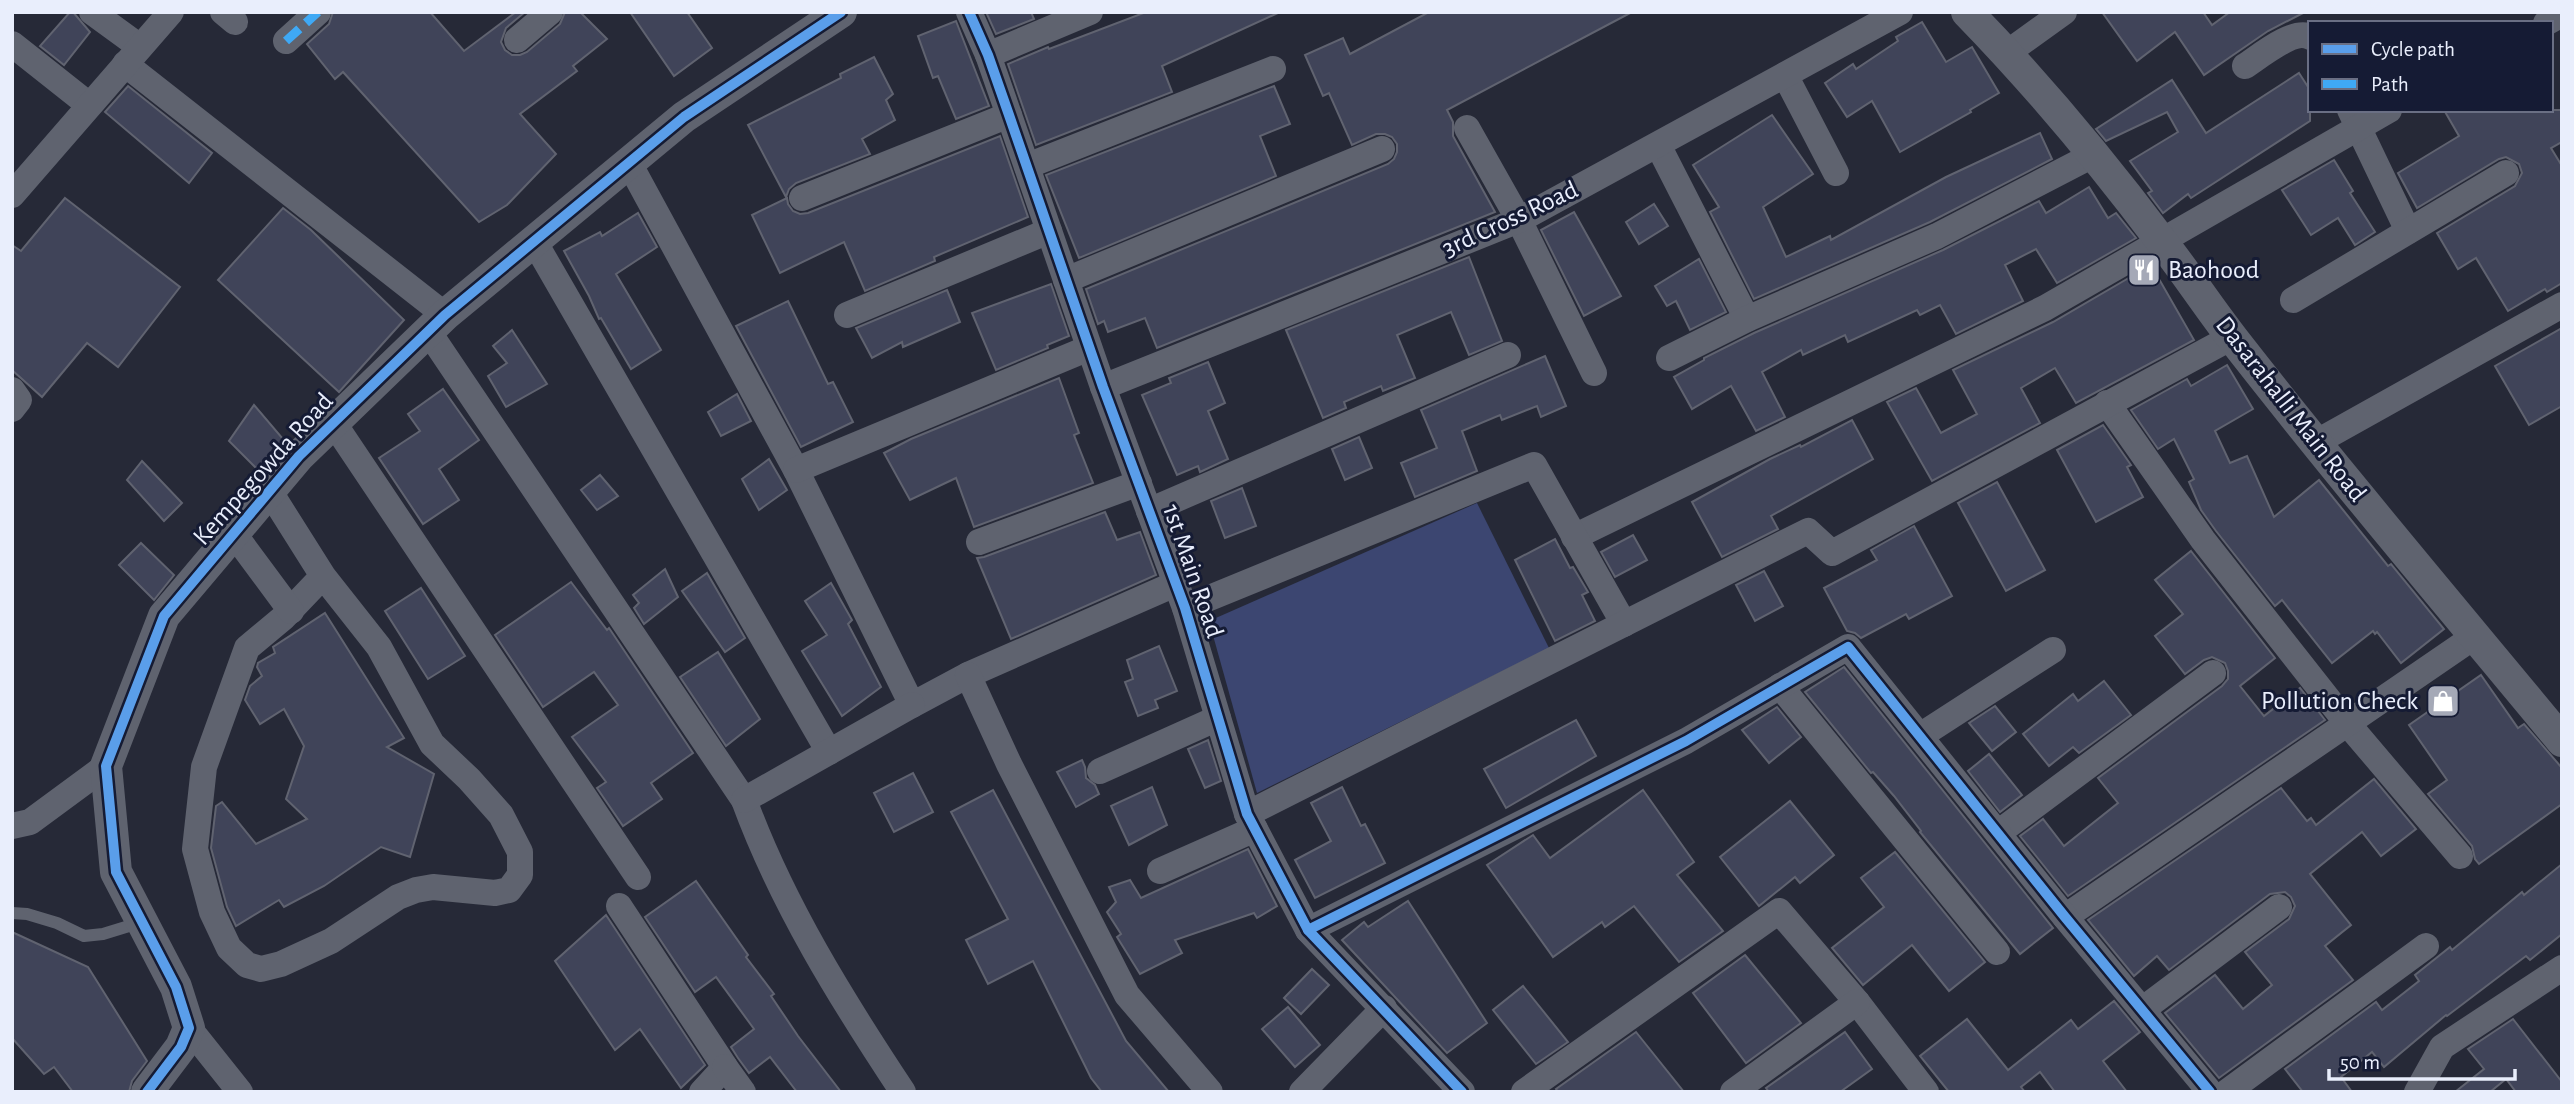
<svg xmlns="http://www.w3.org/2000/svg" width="2574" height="1104" font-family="'Alegreya Sans',sans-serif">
  <rect width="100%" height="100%" fill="#262937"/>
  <polygon fill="#3c4671" points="1477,503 1549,648 1257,793 1209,621"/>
  <g fill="#404459" stroke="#606370" stroke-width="2">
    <polygon points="70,12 73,12 90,32 64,65 40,46"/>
    <polygon points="333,12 430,12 464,51 516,12 525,12 506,28 501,42 505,50 512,55 520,55 527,52 560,24 565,12 580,12 607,39 573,66 577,71 520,114 556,154 507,205 479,222 343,72 335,79 307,44 329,24"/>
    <polygon points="630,12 687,12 712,48 674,76"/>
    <polygon points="986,12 1031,12 1034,19 996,34"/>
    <polygon points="1146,12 1280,12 1162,66 1172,92 1036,145 1008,64 1048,47 1049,49"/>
    <polygon points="1429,12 1632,12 1447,110 1453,122 1453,136 1495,212 1157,348 1145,318 1108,332 1104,321 1098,324 1086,289 1388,164 1394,159 1397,152 1397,144 1392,137 1385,134 1376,134 1352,145 1329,93 1323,96 1305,55 1343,38 1350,54"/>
    <polygon points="2102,12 2203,12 2212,25 2230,12 2305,12 2268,31 2204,75 2175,32 2137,61"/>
    <polygon points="956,21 989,106 956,119 938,76 933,78 918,36"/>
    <polygon points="1922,22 1946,62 1972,47 1999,93 1970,110 1971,112 1900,152 1872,101 1847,117 1825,83 1853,64 1856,69 1898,41 1896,37"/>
    <polygon points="874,57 893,94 886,100 895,120 862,139 870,154 796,183 789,189 786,197 748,125 841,78 840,74"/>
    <polygon points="2299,73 2310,90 2310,121 2191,198 2188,194 2163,213 2148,193 2152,191 2130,161 2178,132 2167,112 2106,141 2096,129 2172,80 2206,133"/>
    <polygon points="128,86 212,153 189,183 105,112"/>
    <polygon points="1274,86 1290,124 1260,136 1276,176 1079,258 1046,175"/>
    <polygon points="2444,110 2562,110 2562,142 2551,148 2562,166 2562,283 2547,292 2545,289 2508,311 2476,258 2458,269 2437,233 2515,186 2522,173 2519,164 2506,157 2499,159 2417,208 2398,173 2459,136"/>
    <polygon points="1772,115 1813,174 1763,207 1786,257 1830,236 1831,240 1946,177 2040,133 2052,159 1930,222 1754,299 1710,212 1719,207 1693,165"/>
    <polygon points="1000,136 1028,217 934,257 935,261 865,291 844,242 780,273 752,215 787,198 788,204 793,211 800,214 808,213"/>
    <polygon points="2334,160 2353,191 2350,193 2375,232 2355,245 2338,218 2311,235 2282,190"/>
    <polygon points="2089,187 2108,218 2116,213 2136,238 2057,283 2036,249 2005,265 2023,301 1956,334 1940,305 1920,315 1917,310 1848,342 1845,335 1803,355 1801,350 1762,372 1785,417 1756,431 1731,386 1692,409 1674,377 1704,360 1704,358 1754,333 1943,250 2039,201 2046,213"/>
    <polygon points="65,198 180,287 118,367 87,343 42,397 12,370 12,245 21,251"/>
    <polygon points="1654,204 1668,226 1639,244 1626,222"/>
    <polygon points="283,208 311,230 404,320 339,392 218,280"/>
    <polygon points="1574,212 1621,296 1584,316 1541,230"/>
    <polygon points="638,213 657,247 616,274 661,350 631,369 601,318 599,319 589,296 564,251 600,232 602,236"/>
    <polygon points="1469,257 1502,341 1469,355 1451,312 1397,335 1415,378 1383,391 1381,386 1344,402 1346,408 1323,418 1286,330"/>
    <polygon points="1699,259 1726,312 1690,330 1676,301 1667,306 1655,286"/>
    <polygon points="2151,265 2194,340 2076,403 2055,368 2021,388 2040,423 1932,481 1887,402 1916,388 1941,433 1977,414 1953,370 2053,322"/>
    <polygon points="1051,284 1069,336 1047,345 1048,348 996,370 972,313"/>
    <polygon points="947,290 960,322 903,347 902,342 872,358 856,328"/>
    <polygon points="788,301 828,384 833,382 853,422 801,447 736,326"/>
    <polygon points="2562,328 2562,406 2529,425 2495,366"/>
    <polygon points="512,330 547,384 506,407 488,376 507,363 493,346"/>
    <polygon points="1545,356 1566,406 1541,417 1537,406 1502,420 1500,415 1462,431 1477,471 1415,497 1401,463 1437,448 1421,410"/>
    <polygon points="1208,362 1225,403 1208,411 1228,459 1200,472 1198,466 1177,475 1142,395 1171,383 1169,378"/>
    <polygon points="2227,365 2253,409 2215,431 2230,463 2247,456 2274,517 2319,480 2388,566 2391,564 2444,629 2401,663 2377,632 2375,634 2373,631 2332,663 2282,600 2275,606 2216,531 2201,510 2189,482 2194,479 2174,439 2158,449 2131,410 2187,379 2191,386"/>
    <polygon points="1059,378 1079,433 1074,435 1093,483 974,527 956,478 910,500 884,453 911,439"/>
    <polygon points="443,389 479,440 439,469 459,500 423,524 379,458 420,431 408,414"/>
    <polygon points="737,394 751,421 721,436 708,412"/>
    <polygon points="254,405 283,439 258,470 229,441"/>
    <polygon points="1852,420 1873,459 1771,516 1778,529 1722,557 1692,502 1770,459 1800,445 1801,447"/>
    <polygon points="2103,425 2131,465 2127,467 2143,497 2096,522 2057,450"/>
    <polygon points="1359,437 1372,468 1345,480 1332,449"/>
    <polygon points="769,459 787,490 759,510 742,479"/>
    <polygon points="142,461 182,503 164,521 127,480"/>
    <polygon points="600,475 618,496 597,510 581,490"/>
    <polygon points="1997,482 2045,570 2006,591 1958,503"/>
    <polygon points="1242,488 1256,526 1225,538 1211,501"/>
    <polygon points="1105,512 1117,540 1140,532 1156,575 1011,639 977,558 984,557"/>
    <polygon points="1914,526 1952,596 1909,619 1906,614 1861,638 1855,633 1847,631 1824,588 1877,560 1871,550"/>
    <polygon points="1633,535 1647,560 1615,577 1601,552"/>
    <polygon points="1555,539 1570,568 1573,567 1588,592 1582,595 1595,621 1555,641 1515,560"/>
    <polygon points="141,543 174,575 154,600 119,565"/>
    <polygon points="2191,551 2275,658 2240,686 2264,716 2300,688 2325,720 2068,896 2020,836 2043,819 2064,846 2118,803 2098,778 2222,686 2228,679 2228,671 2225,663 2212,657 2204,660 2185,674 2155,636 2183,614 2155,580"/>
    <polygon points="665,569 678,597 644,624 634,608 639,603 633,595"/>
    <polygon points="1764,571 1783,606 1755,621 1736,585"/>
    <polygon points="707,573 745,638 725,652 682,591"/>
    <polygon points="571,582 607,630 609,628 693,753 651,783 662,799 623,826 597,788 606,782 572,737 618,705 594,672 543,707 495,635"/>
    <polygon points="831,583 852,620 848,624 881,687 842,716 802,651 827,635 805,601"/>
    <polygon points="421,588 465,656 428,679 385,611"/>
    <polygon points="325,613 404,738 387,747 434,774 410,857 381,847 324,886 284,907 279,900 236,926 227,907 211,848 216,806 222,802 256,844 307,819 286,799 304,746 284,709 260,724 245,700 250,686 262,676 257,667 258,663 275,653 273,647"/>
    <polygon points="1159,646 1177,691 1155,700 1158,708 1138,716 1125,682 1133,679 1127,660"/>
    <polygon points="718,652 760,719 726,746 680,677"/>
    <polygon points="1844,667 2053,928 2020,954 1920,832 1921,831 1894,796 1873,772 1871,773 1805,692"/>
    <polygon points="2481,675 2518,728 2524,724 2562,768 2562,804 2479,864 2475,859 2472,846 2428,794 2447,780 2409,725"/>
    <polygon points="2104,681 2131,715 2079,753 2073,747 2049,766 2023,734 2073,694 2078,701"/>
    <polygon points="1995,706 2016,732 1992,751 1969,723"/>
    <polygon points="1777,707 1801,737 1769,763 1742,730"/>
    <polygon points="1576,720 1596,756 1506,808 1484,769"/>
    <polygon points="1208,740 1221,781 1205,788 1188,749"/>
    <polygon points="1989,754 2022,795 2000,812 1968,771"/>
    <polygon points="1082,760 1085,767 1086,778 1095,785 1099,794 1076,807 1057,772"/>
    <polygon points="913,773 933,812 894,832 874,793"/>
    <polygon points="2374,779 2416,829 2381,856 2362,832 2310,874 2351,925 2325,946 2353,980 2219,1078 2165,1013 2215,975 2243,1009 2272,985 2245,952 2289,919 2295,906 2291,897 2285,892 2270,894 2169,970 2157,956 2134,976 2088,920 2281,788 2307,821 2311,818 2316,825"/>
    <polygon points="1152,787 1167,825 1129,845 1111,806"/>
    <polygon points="1342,787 1361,826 1365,824 1385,863 1315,898 1295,860 1331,841 1311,803"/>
    <polygon points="993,790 1126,1041 1169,1092 1102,1092 1091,1078 1033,961 988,984 966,940 1008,919 951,812"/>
    <polygon points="1643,790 1694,862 1677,875 1723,931 1679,962 1634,906 1605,927 1602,922 1553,957 1487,865 1533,835 1550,858"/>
    <polygon points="1790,801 1834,855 1800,883 1795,877 1759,906 1720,857"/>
    <polygon points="1248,849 1277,906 1257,918 1254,913 1175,940 1182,953 1140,974 1117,937 1121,934 1107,912 1116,902 1109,887 1130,880 1141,898"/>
    <polygon points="1895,852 1985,962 1949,991 1912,945 1863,985 1832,948 1884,907 1861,878"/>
    <polygon points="2562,864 2562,934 2530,960 2526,956 2447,1016 2446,1015 2384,1067 2372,1052 2341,1077 2352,1092 2303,1092 2285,1069 2376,1002 2382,1010 2419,981 2415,975 2450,947 2452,950 2522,892 2524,895"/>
    <polygon points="696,881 748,955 746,957 774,994 771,996 798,1036 841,1092 797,1092 770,1057 749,1073 738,1058 731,1047 754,1029 716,977 695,992 645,917"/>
    <polygon points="1408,901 1487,1023 1447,1053 1342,940 1364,922 1368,927"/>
    <polygon points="606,915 705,1065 681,1088 640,1029 615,1050 555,961"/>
    <polygon points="12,932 88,967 147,1061 132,1081 129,1092 73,1092 54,1067 44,1074 12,1038"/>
    <polygon points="1745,955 1801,1023 1746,1063 1693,993"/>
    <polygon points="1312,969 1329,985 1301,1014 1284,998"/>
    <polygon points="1523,986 1568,1042 1536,1064 1493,1010"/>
    <polygon points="2114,1001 2140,1032 2103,1061 2127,1092 2055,1092 2040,1072 2021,1087 2025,1092 1949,1092 1920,1056 1967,1019 2008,1070 2071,1020 2078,1029"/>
    <polygon points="1288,1007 1320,1045 1295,1067 1262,1029"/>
    <polygon points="2513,1019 2562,1082 2562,1092 2516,1092 2506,1079 2490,1092 2455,1092 2484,1069 2468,1049"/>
    <polygon points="1636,1032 1684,1092 1558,1092 1556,1089"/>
    <polygon points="1845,1032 1872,1069 1840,1092 1769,1092 1766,1088"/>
  </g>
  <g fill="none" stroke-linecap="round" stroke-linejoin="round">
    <polyline stroke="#5f636f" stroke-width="12" points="12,913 27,914 57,923 84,936 103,934 142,922"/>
    <g stroke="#5f636f" stroke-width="26">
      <polyline points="92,12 140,47"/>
      <polyline points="223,12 235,22"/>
      <polyline points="969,12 988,55 1009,115 1103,387 1185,608 1247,814 1308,930 1462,1092"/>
      <polyline points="2546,23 2562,14"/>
      <polyline points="517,40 550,12"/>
      <polyline points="286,41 318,12"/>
      <polyline points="12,44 89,105"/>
      <polyline points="2007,53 2064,12"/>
      <polyline points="988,55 1090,12"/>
      <polyline points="125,64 445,315"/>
      <path d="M2245 66C2259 57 2294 28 2310 37"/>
      <polyline points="1785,75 1836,173"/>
      <polyline points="2350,110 2408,231"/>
      <polyline points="1467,128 1519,220 1594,373"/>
      <polyline points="1658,145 1747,319"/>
      <polyline points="629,163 796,470 912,705 968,675 1175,584"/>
      <polyline points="1027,166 1273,69"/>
      <polyline points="12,195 171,12"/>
      <polyline points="802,198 1009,115"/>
      <polyline points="534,241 829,752"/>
      <polyline points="1066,280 1382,149"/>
      <polyline points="2293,300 2506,173"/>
      <polyline points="847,315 1049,231"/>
      <path d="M428 331 744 800C782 904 842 1000 903 1092"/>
      <polyline points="1669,358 1747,319 1937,236 2093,155"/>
      <polyline points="1103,387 1519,220 1900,12"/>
      <polyline points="12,390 19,400 12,409"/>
      <polyline points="2107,403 2203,540 2347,723 2460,856"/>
      <polyline points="333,422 638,877"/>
      <polyline points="2315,443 2562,305"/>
      <polyline points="796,470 1089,348"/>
      <polyline points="270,492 323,576 379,647 432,744 469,779 501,815 520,852 520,875 509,890 495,893 433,887 416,890 398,897 331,941 281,964 261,969 247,965 229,948 212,912 195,849 204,767 247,648 283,618 323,576"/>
      <polyline points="1149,511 1508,355"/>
      <polyline points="234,534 291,611"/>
      <polyline points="1574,537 2045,308 2389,110"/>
      <polyline points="979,542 1139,483"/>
      <polyline points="1185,608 1534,465 1624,624"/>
      <polyline points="968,675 1009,764 1127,995 1210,1092"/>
      <polyline points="1780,686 1997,952"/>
      <polyline points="1920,736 2053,650"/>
      <polyline points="1100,771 1218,718"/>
      <polyline points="744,800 912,705"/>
      <polyline points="1247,814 1808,531 1832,553 2232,337"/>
      <polyline points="12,826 30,822 106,766"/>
      <polyline points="1998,833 2213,673"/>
      <polyline points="1160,871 1255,829"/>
      <polyline points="619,906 725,1067 702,1092"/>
      <polyline points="2065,917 2475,636"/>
      <polyline points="1308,930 1686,741 1848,647 2065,917 2210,1092"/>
      <polyline points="2142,1010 2279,907"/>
      <polyline points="189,1028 240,1092"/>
      <polyline points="725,1067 743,1092"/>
      <polyline points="1302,1092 1384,1008"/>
      <polyline points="1524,1092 1779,911 1857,1002 1926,1092"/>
      <polyline points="1733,1092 1857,1002"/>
      <polyline points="2227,1092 2426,946"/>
      <polyline points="2417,1092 2442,1047 2562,968"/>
    </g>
    <g stroke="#5f636f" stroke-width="32">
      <path d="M1967 12C2037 84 2102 162 2162 242 2187 274 2209 308 2234 340 2340 476 2452 608 2562 741"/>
      <polyline points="147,1092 181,1047 189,1028 176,987 116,872 106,766 164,616 299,456 445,315 684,117 841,12"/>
    </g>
    <polyline stroke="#3fa9f5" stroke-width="9" stroke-dasharray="18 9" stroke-linecap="butt" points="286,41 318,12"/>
    <defs>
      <g id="cycleway">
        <polyline points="969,12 988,55 1009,115 1103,387 1185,608 1247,814 1308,930 1462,1092"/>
        <polyline points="1308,930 1686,741 1848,647 2065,917 2210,1092"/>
        <polyline points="147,1092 181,1047 189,1028 176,987 116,872 106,766 164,616 299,456 445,315 684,117 841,12"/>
      </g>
    </defs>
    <use href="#cycleway" stroke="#151b34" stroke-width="15"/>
    <use href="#cycleway" stroke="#5a9eea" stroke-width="10"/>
  </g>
  <defs>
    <symbol id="restaurant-square" viewBox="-11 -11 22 22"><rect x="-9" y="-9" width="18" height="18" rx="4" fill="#a5a9b7" stroke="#151b34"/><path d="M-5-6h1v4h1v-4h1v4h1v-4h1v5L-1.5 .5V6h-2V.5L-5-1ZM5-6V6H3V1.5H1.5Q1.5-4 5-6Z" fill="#fff"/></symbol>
    <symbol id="shop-square" viewBox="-11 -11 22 22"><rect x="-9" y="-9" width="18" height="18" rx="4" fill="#a5a9b7" stroke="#151b34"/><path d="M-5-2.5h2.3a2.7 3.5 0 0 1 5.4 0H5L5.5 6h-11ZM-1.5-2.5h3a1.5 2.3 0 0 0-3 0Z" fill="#fff"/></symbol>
  </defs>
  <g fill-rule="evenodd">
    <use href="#restaurant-square" x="2125" y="251" width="38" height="38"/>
    <use href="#shop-square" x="2424" y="682" width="38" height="38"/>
  </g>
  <g text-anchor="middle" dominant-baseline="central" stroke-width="6" stroke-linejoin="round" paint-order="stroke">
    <g font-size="26" fill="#e9eefc" stroke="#151b34">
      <text transform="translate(1510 219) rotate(-25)">3rd Cross Road</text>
      <text transform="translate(2291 409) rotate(52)">Dasarahalli Main Road</text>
      <text transform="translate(263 469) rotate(-48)">Kempegowda Road</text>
      <text transform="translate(1193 571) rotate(71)">1st Main Road</text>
    </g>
    <g font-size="26" fill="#e9eefc" stroke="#151b34" text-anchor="start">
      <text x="2168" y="270">Baohood</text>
      <text x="2418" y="701" text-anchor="end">Pollution Check</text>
    </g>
  </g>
  <rect width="2574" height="1104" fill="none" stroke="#e9eefc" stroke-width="28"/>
  <rect x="2308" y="21" width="245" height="91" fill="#151b34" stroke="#6a6f84" stroke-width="2"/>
  <rect x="2322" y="44" width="35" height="10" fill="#5a9eea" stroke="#6a6f84" stroke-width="2"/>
  <text x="2371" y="56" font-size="21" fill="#e9eefc">Cycle path</text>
  <rect x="2322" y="79" width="35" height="10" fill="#3fa9f5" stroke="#6a6f84" stroke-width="2"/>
  <text x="2371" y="91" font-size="21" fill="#e9eefc">Path</text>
  <path d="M2329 1069v10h186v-10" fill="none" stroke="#e9eefc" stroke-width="3.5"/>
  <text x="2340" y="1069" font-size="21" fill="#e9eefc" stroke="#151b34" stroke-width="5" paint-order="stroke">50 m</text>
</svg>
